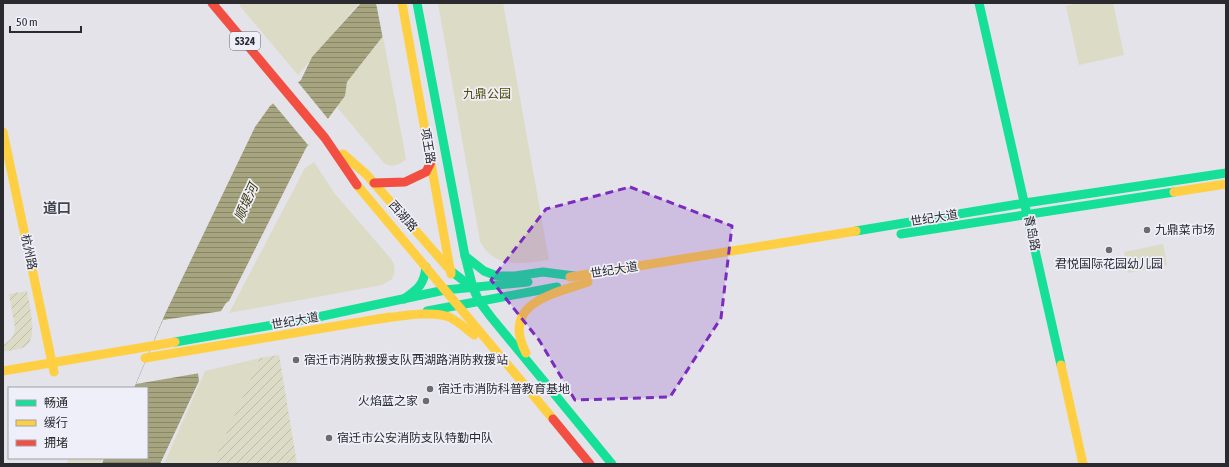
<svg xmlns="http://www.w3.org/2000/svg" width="1229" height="467" font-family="'Asap Condensed','Noto Sans SC',sans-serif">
  <defs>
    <pattern id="garden-furrows" width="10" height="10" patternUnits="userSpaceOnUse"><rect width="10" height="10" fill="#dcdbc6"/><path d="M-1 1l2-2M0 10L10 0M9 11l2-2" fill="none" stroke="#bdbcaa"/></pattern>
    <pattern id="water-rules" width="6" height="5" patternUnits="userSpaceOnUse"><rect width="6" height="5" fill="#a7a580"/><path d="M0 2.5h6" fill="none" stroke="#888769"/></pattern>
  </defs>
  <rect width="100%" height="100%" fill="#e3e3e9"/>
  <g fill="#dcdbc6">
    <polygon points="242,3 359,3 298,75 239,5"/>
    <path d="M438 3H503L549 260C524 263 494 270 480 241Z"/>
    <polygon points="1079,3 1113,3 1124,55 1079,65 1066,6"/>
    <path d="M383 37 406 159C399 165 393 168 384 163L337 107 345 96 347 82Z"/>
    <path d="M314 162 335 194 391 259C396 267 395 271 392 279L382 285 229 313 305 168Z"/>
    <polygon points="1163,244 1167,265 1128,273 1124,252"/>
    <polygon points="260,358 214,464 164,464 205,371"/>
    <polygon points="69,458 103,458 100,464 66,464"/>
  </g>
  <g fill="url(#garden-furrows)">
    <path d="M27 291C29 303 38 336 27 345 21 350 11 350 3 352V345C11 341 14 336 15 328L9 294Z"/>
    <polygon points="279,355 297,464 213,464 260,358"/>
  </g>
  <polygon fill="url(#water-rules)" points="361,3 409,3 347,82 345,96 306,148 229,301 226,303 221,311 198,373 199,381 160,464 102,464 104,458 147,458 147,388 134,388 165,314 255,127 270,106 301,80 312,57"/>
  <g fill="#e3e3e9">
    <polygon points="376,3 411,3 383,39"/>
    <polygon points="297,81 329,120 315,139 308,145 272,102"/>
    <polygon points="222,311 200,373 136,384 163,320"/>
  </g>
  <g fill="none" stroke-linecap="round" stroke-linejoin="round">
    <g stroke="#16e098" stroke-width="9">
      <polyline points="417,3 465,256 473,288"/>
      <polyline points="979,3 1061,365"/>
      <polyline points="856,231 1025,203 1226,173"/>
      <polyline points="901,234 1174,192"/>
      <polyline points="465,256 484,271 497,276 515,276 543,272 574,276"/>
      <polyline points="451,271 473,288 479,301 491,317 612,464"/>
      <path d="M404 299C418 289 424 285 426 267"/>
      <polyline points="427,311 557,287"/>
      <polyline points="175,342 313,318 445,290 528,282"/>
    </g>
    <g stroke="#ffcf43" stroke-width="9">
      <polyline points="402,3 451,274"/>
      <polyline points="3,132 54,372"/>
      <polyline points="343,154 366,174 451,271"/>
      <polyline points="357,185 553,419"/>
      <polyline points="1174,192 1226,184"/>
      <polyline points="570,277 856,231"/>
      <path d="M378 319C397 317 431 310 449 317 458 321 466 329 474 335"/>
      <path d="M526 353C500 303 553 294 588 282"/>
      <polyline points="145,358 390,317"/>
      <polyline points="1061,365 1083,464"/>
      <polyline points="3,371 175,342"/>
    </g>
    <g stroke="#f24e42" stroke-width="9">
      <polyline points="212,3 325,138 357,185"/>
      <polyline points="374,183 405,182 426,172 431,162"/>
      <polyline points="553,419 590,464"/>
    </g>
  </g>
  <path fill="#7b2cbf" fill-opacity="0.2" stroke="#7b2cbf" stroke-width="3" stroke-dasharray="8 5" stroke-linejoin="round" d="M630 187 732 226 721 318 670 397 575 400 539 340 491 280 546 209Z"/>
  <g fill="#6b6b70" stroke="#eeeff9" stroke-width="1.5">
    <circle cx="1147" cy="230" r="4"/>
    <circle cx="1109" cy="250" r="4"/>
    <circle cx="296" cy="360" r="4"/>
    <circle cx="430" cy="389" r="4"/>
    <circle cx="426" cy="401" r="4"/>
    <circle cx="329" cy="438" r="4"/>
  </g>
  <g text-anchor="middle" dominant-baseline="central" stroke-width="3.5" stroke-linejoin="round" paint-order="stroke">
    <rect fill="#eeeff9" stroke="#66666c" stroke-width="1" x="230" y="32" width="30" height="18" rx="3"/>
    <g font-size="11" font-weight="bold" fill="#2b2b2f">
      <text x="245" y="41">S324</text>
    </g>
    <g font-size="12" fill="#4f4b04" stroke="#eeeff9">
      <text x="487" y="94">九鼎公园</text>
    </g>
    <g font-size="12" fill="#2b2b2f" stroke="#eeeff9">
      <text transform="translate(428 146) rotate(80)">项王路</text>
      <text transform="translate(403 216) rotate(49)">西湖路</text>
      <text transform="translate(934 218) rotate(-9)">世纪大道</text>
      <text transform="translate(1032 233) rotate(78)">青岛路</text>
      <text transform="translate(29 252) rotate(78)">杭州路</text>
      <text transform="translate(614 270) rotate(-9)">世纪大道</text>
      <text transform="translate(295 321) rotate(-10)">世纪大道</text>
    </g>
    <g font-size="12" fill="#2b2b2f" stroke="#eeeff9" text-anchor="start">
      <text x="1155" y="230">九鼎菜市场</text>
      <text x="1109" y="264" text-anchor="middle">君悦国际花园幼儿园</text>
      <text x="304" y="360">宿迁市消防救援支队西湖路消防救援站</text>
      <text x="438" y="389">宿迁市消防科普教育基地</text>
      <text x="418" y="401" text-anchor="end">火焰蓝之家</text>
      <text x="337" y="438">宿迁市公安消防支队特勤中队</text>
    </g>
    <g font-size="13" font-style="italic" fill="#393607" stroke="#eeeff9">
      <text transform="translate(246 202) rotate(-66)">顺堤河</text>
    </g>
    <g font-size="14" font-weight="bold" fill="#44444c" stroke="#eeeff9">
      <text x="57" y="208">道口</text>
    </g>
  </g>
  <rect width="1229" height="467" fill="none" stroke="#2b2b2f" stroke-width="8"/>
  <rect x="8" y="387" width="140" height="72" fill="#eeeff9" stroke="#a0a1a8"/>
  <rect x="16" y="400" width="20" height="6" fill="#16e098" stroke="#a0a1a8"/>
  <text x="44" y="407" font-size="12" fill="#2b2b2f">畅通</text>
  <rect x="16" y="420" width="20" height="6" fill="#ffcf43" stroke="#a0a1a8"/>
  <text x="44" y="427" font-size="12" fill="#2b2b2f">缓行</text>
  <rect x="16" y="440" width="20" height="6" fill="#f24e42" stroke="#a0a1a8"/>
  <text x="44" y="447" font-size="12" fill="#2b2b2f">拥堵</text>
  <path d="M10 26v6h71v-6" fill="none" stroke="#2b2b2f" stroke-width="2"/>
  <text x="16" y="26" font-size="12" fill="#2b2b2f" stroke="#eeeff9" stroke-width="3" paint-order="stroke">50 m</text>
</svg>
